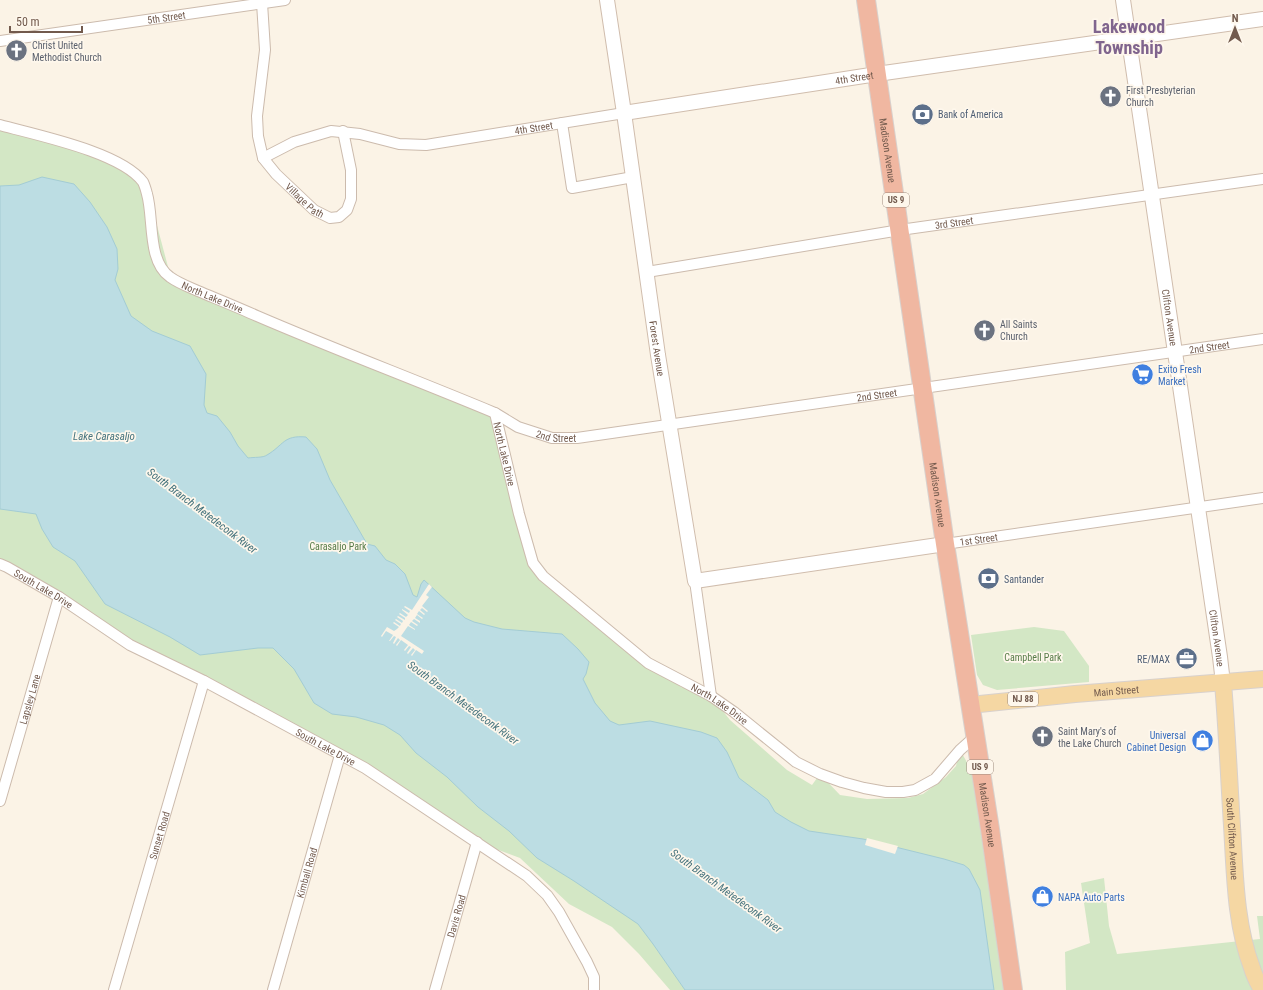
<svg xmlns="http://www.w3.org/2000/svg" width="1263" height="990" font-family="'Roboto Condensed',sans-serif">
  <rect width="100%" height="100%" fill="#fbf3e6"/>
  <g fill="#d3e7c5">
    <polygon points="0,124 114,160 147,188 171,278 495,413 533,563 655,667 681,687 711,696 730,720 787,770 812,785 820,774 840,795 867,799 908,798 923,794 946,777 956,766 960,750 973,773 1008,990 670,990 639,954 612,927 569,904 520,858 477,842 365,768 130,645 0,565"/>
    <polygon points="1034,627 1064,631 1089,666 1089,682 997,690 983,685 977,675 971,635"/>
    <polygon points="1104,878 1109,926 1117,954 1260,939 1257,916 1263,916 1263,990 1066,990 1065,952 1090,943 1081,883"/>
  </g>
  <path fill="#bcdde3" stroke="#a3ccd4" d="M42 177 74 184 90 202 107 227 117 249 118 269 115 280 131 316 152 331 190 346 206 374 204 405 207 413 217 416 230 432 238 446 248 458C254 457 263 458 267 455 284 445 283 435 306 437L317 449 330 480 367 544 375 546 386 560 395 564 405 574 413 595 417 597 421 584 424 580 465 618 474 622 502 629 562 634 578 649 589 662 586 674 583 679 595 703 610 721 619 725 650 721 701 732 717 738 727 752 739 778 768 800 775 812 791 822 809 831 863 839 944 859 964 865 969 869 980 890 994 990H685L653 944 638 924 574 881 537 858 509 831 478 807 447 777 416 753 400 735 384 725 356 717 332 714 314 703 294 669 273 648H258L200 655 170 637 105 604 75 561 53 547 42 529 36 514 0 509V186L19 185Z"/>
  <g fill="#fbf3e6">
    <polygon points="429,584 432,587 426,595 429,597 422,606 428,611 427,612 422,608 420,610 425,614 424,615 419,611 417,614 423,618 422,619 417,615 415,618 420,621 420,623 414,619 412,621 418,625 417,626 411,622 409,625 415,629 415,630 408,626 401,636 424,651 422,654 416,650 412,656 411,655 415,650 413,648 408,654 407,653 411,647 409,646 405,651 404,650 408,645 401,640 397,646 396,645 400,640 398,638 394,644 393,643 396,637 394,636 390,641 389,641 393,635 386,631 382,637 381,636 387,627 394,631 397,629 399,627 393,623 394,622 400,626 401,624 395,620 396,619 402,623 403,621 397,617 398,616 405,620 405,618 399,614 400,613 406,617 408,615 402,610 402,609 409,613 410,611 404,607 405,606 412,610"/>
    <polygon points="867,838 898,846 895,854 865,845"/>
  </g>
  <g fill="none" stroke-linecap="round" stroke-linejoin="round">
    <defs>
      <g id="street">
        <path id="s1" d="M262 3 265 50 257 116 258 136 263 158 276 174 314 210 330 218 339 217 347 210 351 199V170L343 131"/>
        <path id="s2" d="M0 41 285 0"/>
        <polyline points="562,123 572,188 633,177"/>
        <path id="s3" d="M0 125C36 135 121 152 143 182 145 186 146 190 147 194 154 218 147 261 170 277 178 283 189 287 198 291 217 299 237 307 257 316 336 350 416 380 495 413L518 427 552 438H577L1263 339"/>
        <path id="s4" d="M263 158 294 142 331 131 360 134 399 144 426 145 624 113"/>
        <path id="s5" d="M647 272 900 230 1263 179"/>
        <path id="s6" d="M495 413 519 514 533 563 543 576 648 663 711 696 734 712 796 762 820 774 842 782 864 788 886 792H903L915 790 935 779 960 750 970 741 975 733"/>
        <path id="s7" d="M945 544 1263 498"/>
        <path id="s8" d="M0 564 7 567 59 597 130 645 204 681 365 768 527 876 547 895 559 912 587 962 594 977V990"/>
        <polyline points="695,581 711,696"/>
        <path id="s9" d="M0 801 59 597"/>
        <path id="s10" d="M114 990 204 681"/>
        <path id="s11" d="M273 990 340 755"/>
        <path id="s12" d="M435 990 477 842"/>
      </g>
      <g id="secondary">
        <path id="s13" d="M607 0 624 113 658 355 695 581 945 544"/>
        <path id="s14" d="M1123 0 1220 657 1223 683"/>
        <path id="s15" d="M624 113 877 74 1263 19"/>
      </g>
      <g id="primary">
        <path id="s16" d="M1223 683C1227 731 1229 778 1232 826 1235 873 1235 923 1252 968 1254 975 1258 983 1262 990"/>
        <path id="s17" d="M970 705 1075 694 1263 679"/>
      </g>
      <g id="highway">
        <path id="s18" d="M866 0 945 544 990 829 1013 990"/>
      </g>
    </defs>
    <use href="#street" stroke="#ccbbad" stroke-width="12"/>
    <use href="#secondary" stroke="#d0bdad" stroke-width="16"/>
    <use href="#primary" stroke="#d8d1cd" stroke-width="18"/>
    <use href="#highway" stroke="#d8d1cd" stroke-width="20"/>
    <use href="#street" stroke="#fff" stroke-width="10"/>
    <use href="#secondary" stroke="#fff" stroke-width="14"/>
    <use href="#primary" stroke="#f5d7a3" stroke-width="16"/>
    <use href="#highway" stroke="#f0b7a1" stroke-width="18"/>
  </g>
  <defs>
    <symbol id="church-disc" viewBox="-11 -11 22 22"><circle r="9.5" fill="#6b7280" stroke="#fef7ec"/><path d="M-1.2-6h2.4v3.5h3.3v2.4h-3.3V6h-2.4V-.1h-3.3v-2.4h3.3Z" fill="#fff"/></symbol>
    <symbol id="bank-disc" viewBox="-11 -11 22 22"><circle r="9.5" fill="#5c6f8a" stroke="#fef7ec"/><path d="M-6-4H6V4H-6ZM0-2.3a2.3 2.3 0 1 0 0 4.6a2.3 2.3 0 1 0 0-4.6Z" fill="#fff"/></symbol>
    <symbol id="supermarket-disc" viewBox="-11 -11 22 22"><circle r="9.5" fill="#3f7fe0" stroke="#fef7ec"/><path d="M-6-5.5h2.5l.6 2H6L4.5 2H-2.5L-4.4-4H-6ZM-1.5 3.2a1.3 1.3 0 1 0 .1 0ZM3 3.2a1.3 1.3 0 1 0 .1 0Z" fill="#fff"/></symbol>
    <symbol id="office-disc" viewBox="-11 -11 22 22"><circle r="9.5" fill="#5c6f8a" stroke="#fef7ec"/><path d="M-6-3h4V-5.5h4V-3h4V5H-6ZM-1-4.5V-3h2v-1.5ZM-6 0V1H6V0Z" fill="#fff"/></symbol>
    <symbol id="shop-disc" viewBox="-11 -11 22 22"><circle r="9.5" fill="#3f7fe0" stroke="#fef7ec"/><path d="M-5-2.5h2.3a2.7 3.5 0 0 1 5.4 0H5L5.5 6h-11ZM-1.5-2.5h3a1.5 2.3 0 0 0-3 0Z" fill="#fff"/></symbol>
  </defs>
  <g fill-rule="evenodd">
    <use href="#church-disc" x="4" y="38" width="25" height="25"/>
    <use href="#church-disc" x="1098" y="84" width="25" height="25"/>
    <use href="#bank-disc" x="910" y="102" width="25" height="25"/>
    <use href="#church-disc" x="972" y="318" width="25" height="25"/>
    <use href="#supermarket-disc" x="1130" y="362" width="25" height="25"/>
    <use href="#bank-disc" x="976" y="566" width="25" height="25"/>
    <use href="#office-disc" x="1174" y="646" width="25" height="25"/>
    <use href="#church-disc" x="1030" y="724" width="25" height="25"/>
    <use href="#shop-disc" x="1190" y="728" width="25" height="25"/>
    <use href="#shop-disc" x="1030" y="884" width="25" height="25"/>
  </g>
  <g text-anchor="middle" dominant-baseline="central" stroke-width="3.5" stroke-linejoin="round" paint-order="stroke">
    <g fill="#fef7ec" stroke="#9c897d" stroke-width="1">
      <rect x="883" y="193" width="26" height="14" rx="3"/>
      <rect x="1008" y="692" width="30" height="14" rx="3"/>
      <rect x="967" y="760" width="26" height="14" rx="3"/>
    </g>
    <g font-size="9" font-weight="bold" fill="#725a4d">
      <text x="896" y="200">US 9</text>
      <text x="1023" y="699">NJ 88</text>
      <text x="980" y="767">US 9</text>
    </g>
    <g font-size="10" fill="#725a4d" stroke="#fef7ec">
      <text stroke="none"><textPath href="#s2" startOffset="168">5th Street</textPath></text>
      <text stroke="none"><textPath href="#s15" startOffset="233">4th Street</textPath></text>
      <text stroke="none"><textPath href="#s4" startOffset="279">4th Street</textPath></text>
      <text stroke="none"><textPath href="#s18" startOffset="152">Madison Avenue</textPath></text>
      <text stroke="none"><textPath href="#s1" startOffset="216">Village Path</textPath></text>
      <text stroke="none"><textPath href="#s5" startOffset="311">3rd Street</textPath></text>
      <text stroke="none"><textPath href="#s3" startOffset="304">North Lake Drive</textPath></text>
      <text stroke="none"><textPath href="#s14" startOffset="321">Clifton Avenue</textPath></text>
      <text stroke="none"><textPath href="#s3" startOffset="1336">2nd Street</textPath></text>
      <text stroke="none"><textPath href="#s13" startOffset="352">Forest Avenue</textPath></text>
      <text stroke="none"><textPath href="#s3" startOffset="1000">2nd Street</textPath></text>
      <text stroke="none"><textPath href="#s3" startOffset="676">2nd Street</textPath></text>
      <text stroke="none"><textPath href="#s6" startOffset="42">North Lake Drive</textPath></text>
      <text stroke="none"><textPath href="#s18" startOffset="500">Madison Avenue</textPath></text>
      <text stroke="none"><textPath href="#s7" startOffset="34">1st Street</textPath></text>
      <text stroke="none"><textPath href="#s8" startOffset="50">South Lake Drive</textPath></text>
      <text stroke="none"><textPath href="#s14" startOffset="645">Clifton Avenue</textPath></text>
      <text stroke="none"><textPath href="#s17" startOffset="147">Main Street</textPath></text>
      <text stroke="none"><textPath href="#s9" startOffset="106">Lapsley Lane</textPath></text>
      <text stroke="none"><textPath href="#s6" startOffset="390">North Lake Drive</textPath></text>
      <text stroke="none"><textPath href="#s8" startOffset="374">South Lake Drive</textPath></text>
      <text stroke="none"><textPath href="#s18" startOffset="824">Madison Avenue</textPath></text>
      <text stroke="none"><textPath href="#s10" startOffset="161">Sunset Road</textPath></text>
      <text stroke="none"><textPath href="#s16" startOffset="156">South Clifton Avenue</textPath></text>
      <text stroke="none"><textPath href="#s11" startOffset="122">Kimball Road</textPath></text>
      <text stroke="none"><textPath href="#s12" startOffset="77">Davis Road</textPath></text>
    </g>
    <g font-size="10" fill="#5b616d" stroke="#fef7ec" text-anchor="start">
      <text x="32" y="45">Christ United<tspan x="32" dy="12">Methodist Church</tspan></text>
      <text x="1126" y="90">First Presbyterian<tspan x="1126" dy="12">Church</tspan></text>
      <text x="1000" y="324">All Saints<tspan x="1000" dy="12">Church</tspan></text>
      <text x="1058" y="731">Saint Mary's of<tspan x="1058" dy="12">the Lake Church</tspan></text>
    </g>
    <g font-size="10" fill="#4e5e75" stroke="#fef7ec" text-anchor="start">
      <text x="938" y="114">Bank of America</text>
      <text x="1004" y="579">Santander</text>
      <text x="1170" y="659" text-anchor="end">RE/MAX</text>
    </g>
    <g font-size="10" fill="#366cbe" stroke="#fef7ec" text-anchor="start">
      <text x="1158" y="369">Exito Fresh<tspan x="1158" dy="12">Market</tspan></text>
      <text x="1186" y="735" text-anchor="end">Universal<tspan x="1186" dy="12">Cabinet Design</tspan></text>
      <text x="1058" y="897">NAPA Auto Parts</text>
    </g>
    <g font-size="10" fill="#577c48" stroke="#fef7ec">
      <text x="338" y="546">Carasaljo Park</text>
      <text x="1033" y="657">Campbell Park</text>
    </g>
    <g font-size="11" font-style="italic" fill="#45737d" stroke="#fef7ec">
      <text x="104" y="436">Lake Carasaljo</text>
      <text transform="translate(202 511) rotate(37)">South Branch Metedeconk River</text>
      <text transform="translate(463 703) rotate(36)">South Branch Metedeconk River</text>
      <text transform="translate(726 891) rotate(36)">South Branch Metedeconk River</text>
    </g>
    <g font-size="18" font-weight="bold" fill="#80658e" stroke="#fef7ec">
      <text x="1129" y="26">Lakewood<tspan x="1129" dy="21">Township</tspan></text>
    </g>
  </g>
  <g transform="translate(1235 28)" stroke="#fef7ec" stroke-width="3" paint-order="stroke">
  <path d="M0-3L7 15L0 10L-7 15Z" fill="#725a4d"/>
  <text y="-6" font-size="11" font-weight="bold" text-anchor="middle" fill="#725a4d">N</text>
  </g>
  <path d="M10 26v6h72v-6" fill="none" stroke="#725a4d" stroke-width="2"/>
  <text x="16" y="26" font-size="12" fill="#725a4d" stroke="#fef7ec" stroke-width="3" paint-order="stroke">50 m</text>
</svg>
